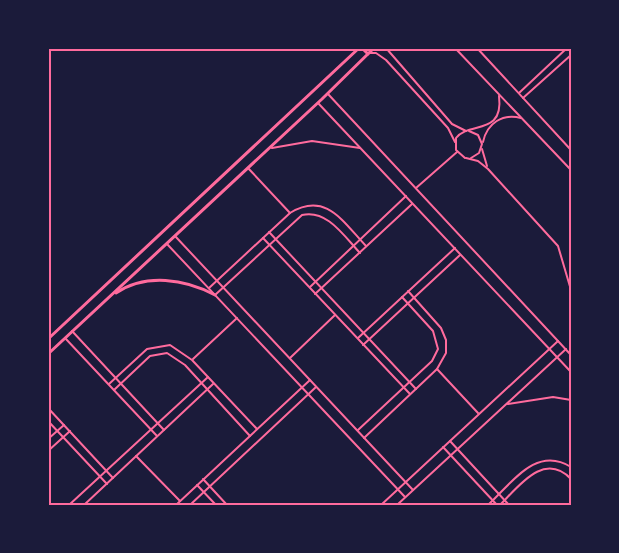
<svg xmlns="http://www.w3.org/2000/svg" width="619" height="553" font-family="'Source Serif 4',serif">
  <rect width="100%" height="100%" fill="#1b1b3a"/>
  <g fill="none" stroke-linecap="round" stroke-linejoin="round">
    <g stroke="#ff6b9d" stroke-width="2">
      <polyline points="386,48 452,124 466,131"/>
      <polyline points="455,48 571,170"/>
      <polyline points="477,48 571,150"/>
      <polyline points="370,53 376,53 386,60 448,128 455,142"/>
      <polyline points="519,93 567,48"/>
      <polyline points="328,94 571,355"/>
      <polyline points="523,98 571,55"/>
      <polyline points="318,103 571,372"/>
      <polyline points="469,131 478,135 482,144 479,153 471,158"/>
      <path d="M483 142C487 123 503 113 521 118"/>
      <polyline points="272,148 312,141 360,148"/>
      <polyline points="482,149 487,166"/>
      <path d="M465 158 456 150V138C469 121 504 136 499 96"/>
      <polyline points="466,158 478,161 488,169 558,246 571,290"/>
      <polyline points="248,168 290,213"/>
      <polyline points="416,188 457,152"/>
      <polyline points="269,232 416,389"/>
      <polyline points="175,236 413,490"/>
      <polyline points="263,238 410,394"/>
      <polyline points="167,244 405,497"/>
      <polyline points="310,287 406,196"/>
      <path d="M209 288 290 213C326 191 343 222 366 246"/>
      <polyline points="315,294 412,204"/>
      <path d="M215 295 302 215C327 209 344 236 360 253"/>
      <polyline points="72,331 164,430"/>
      <polyline points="65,338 157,436"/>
      <polyline points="358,338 455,248"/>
      <polyline points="363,345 460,255"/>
      <polyline points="290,358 335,315"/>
      <polyline points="193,359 237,318"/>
      <polyline points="437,369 478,413"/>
      <polyline points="109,384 147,349 170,345 192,360 257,429"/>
      <polyline points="114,390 150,356 167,353 185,365 250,436"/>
      <polyline points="508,404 553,397 571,400"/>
      <polyline points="48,408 113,478"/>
      <polyline points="48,421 107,484"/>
      <polyline points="358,430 432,361 438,349 433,331 402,297"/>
      <polyline points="364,438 437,369 446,353 446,340 441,328 408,291"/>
      <polyline points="48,439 64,425"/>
      <polyline points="450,441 509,505"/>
      <polyline points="443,447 497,505"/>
      <polyline points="48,451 70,431"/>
      <polyline points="136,456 180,501"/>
      <polyline points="203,479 227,505"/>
      <polyline points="197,485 216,505"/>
      <polyline points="48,504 51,505"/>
      <polyline points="69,505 208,377"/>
      <polyline points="84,505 213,384"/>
      <polyline points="176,505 310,380"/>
      <polyline points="190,505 316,387"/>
      <polyline points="381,505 558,341"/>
      <polyline points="397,505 566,349"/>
      <path d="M488 505C512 483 536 445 571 467"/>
      <path d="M500 505C519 486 544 451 571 479"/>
    </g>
    <g stroke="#ff6b9d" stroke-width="3">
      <polyline points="362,48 368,54"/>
      <path d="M116 293C146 273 185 279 215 295"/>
      <polyline points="48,339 359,48"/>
      <polyline points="48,354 322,99 374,48"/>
    </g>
  </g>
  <rect width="619" height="553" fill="none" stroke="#1b1b3a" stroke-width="99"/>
  <rect x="50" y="50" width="520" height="454" fill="none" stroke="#ff6b9d" stroke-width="2"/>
</svg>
